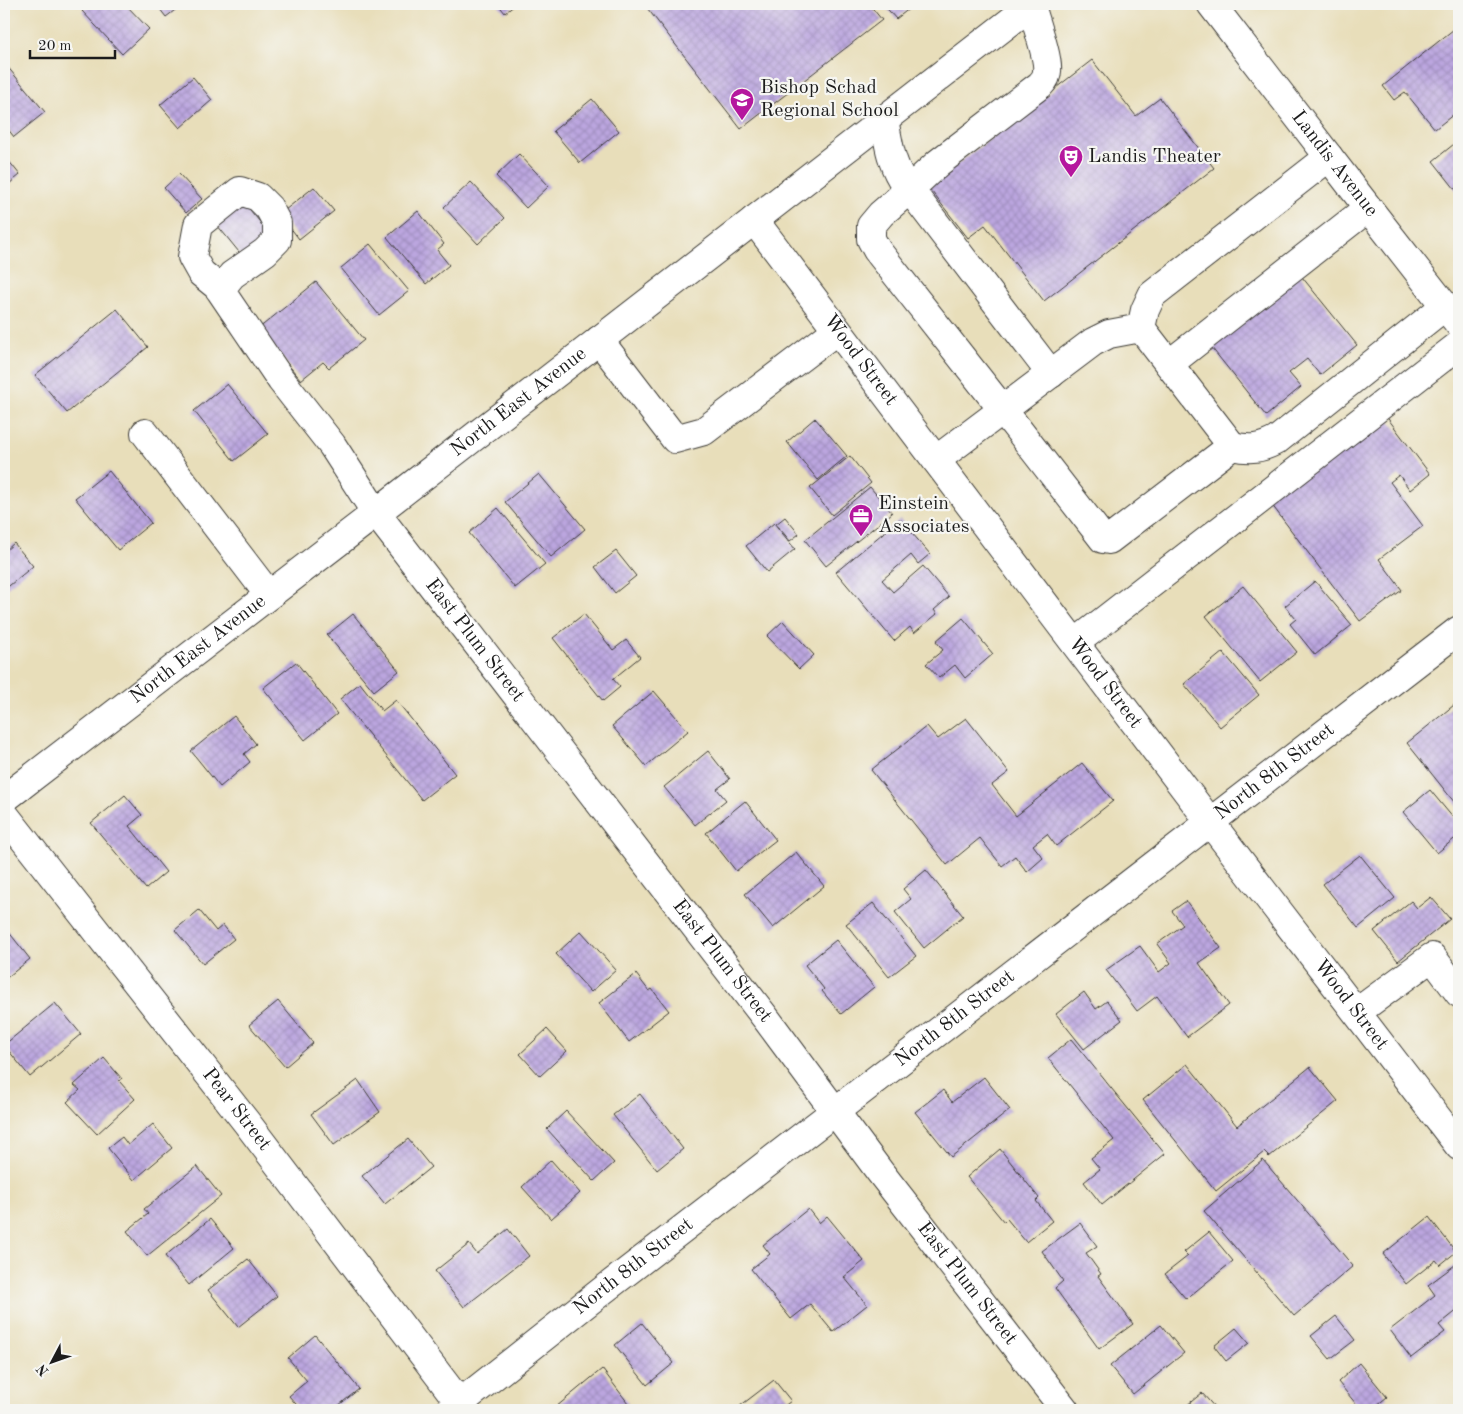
<svg xmlns="http://www.w3.org/2000/svg" width="1463" height="1414" font-family="'Old Standard TT',serif">
  <defs>
    <pattern id="building-cross-hatch" width="8" height="8" patternUnits="userSpaceOnUse" patternTransform="scale(1.25)"><rect width="8" height="8" fill="#bba6df"/><path d="M0 0l8 8M0 8l8-8" fill="none" stroke="#a08ebf"/></pattern>
  </defs>
  <rect width="100%" height="100%" fill="#f6f6f2"/>
  <filter id="ink" filterUnits="userSpaceOnUse"><feTurbulence type="fractalNoise" baseFrequency=".02" numOctaves="2"/><feDisplacementMap in="SourceGraphic" scale="10" xChannelSelector="R" yChannelSelector="G"/><feConvolveMatrix kernelMatrix="1 2 1 2 8 2 1 2 1" color-interpolation-filters="sRGB"/></filter>
  <filter id="wash" filterUnits="userSpaceOnUse"><feTurbulence type="fractalNoise" baseFrequency=".0096" numOctaves="4" result="noise"/><feDisplacementMap in="SourceGraphic" scale="20" xChannelSelector="R" yChannelSelector="G"/><feGaussianBlur stdDeviation="1.12" result="paint"/><feColorMatrix in="noise" values="0 0 0 0 0 0 0 0 0 0 0 0 0 0 0 0 0 1.4 0 .05"/><feComposite in="paint" operator="in"/></filter>
  <g filter="url(#wash)">
    <rect width="100%" height="100%" fill="#e8deba"/>
    <g id="blocks">
      <g fill="url(#building-cross-hatch)">
        <polygon points="90,4 125,4 149,29 122,54 82,11"/>
        <polygon points="156,4 183,4 166,17"/>
        <polygon points="498,4 516,4 505,13"/>
        <polygon points="644,4 869,4 882,20 741,129"/>
        <polygon points="883,4 915,4 896,19"/>
        <polygon points="1459,25 1459,110 1435,129 1405,92 1394,100 1383,86"/>
        <polygon points="1092,60 1136,116 1160,98 1214,168 1044,301 985,225 968,238 928,187"/>
        <polygon points="6,65 45,112 14,137 4,124 4,67"/>
        <polygon points="193,77 212,100 180,128 160,105"/>
        <polygon points="592,99 619,131 580,163 553,131"/>
        <polygon points="1459,140 1459,194 1433,161"/>
        <polygon points="519,154 549,186 526,208 496,176"/>
        <polygon points="4,155 20,175 4,188"/>
        <polygon points="179,174 202,199 186,213 164,188"/>
        <polygon points="471,182 505,218 478,244 444,207"/>
        <polygon points="314,187 334,211 299,239 280,214"/>
        <polygon points="240,198 270,234 243,257 213,220"/>
        <polygon points="418,211 444,244 437,250 449,265 426,284 387,237"/>
        <polygon points="370,244 409,291 379,315 341,268"/>
        <polygon points="1285,256 1357,345 1320,375 1307,359 1289,373 1301,387 1266,416 1211,347 1254,280"/>
        <polygon points="316,282 364,340 329,368 323,362 301,380 258,329"/>
        <polygon points="117,309 148,347 67,413 35,375"/>
        <polygon points="227,384 268,434 234,461 194,411"/>
        <polygon points="1376,403 1430,474 1410,490 1399,475 1390,482 1423,526 1379,559 1402,590 1360,621 1262,492"/>
        <polygon points="815,418 847,456 818,480 787,442"/>
        <polygon points="850,456 871,483 832,515 810,488"/>
        <polygon points="109,471 151,523 118,550 75,498"/>
        <polygon points="539,474 585,529 551,557 505,502"/>
        <polygon points="870,487 892,513 826,566 805,540"/>
        <polygon points="498,508 545,564 515,588 469,533"/>
        <polygon points="785,517 799,534 790,541 776,524"/>
        <polygon points="900,519 930,554 918,564 911,555 882,580 893,592 923,566 949,597 934,610 937,614 914,633 910,627 894,641 836,572"/>
        <polygon points="774,523 795,549 767,572 746,546"/>
        <polygon points="14,543 33,566 4,590 4,552"/>
        <polygon points="616,551 636,576 615,593 595,567"/>
        <polygon points="1315,581 1352,625 1315,655 1290,624 1296,619 1285,606"/>
        <polygon points="1243,586 1297,652 1260,682 1206,616"/>
        <polygon points="353,614 399,671 374,691 327,635"/>
        <polygon points="584,614 613,650 626,640 640,657 613,679 620,687 603,701 553,638"/>
        <polygon points="963,618 993,654 965,678 955,665 939,678 926,664 943,650 936,641"/>
        <polygon points="783,621 814,655 799,669 767,636"/>
        <polygon points="1223,652 1259,695 1220,727 1184,684"/>
        <polygon points="296,662 337,714 305,740 263,688"/>
        <polygon points="360,683 382,711 396,700 455,774 422,800 340,699"/>
        <polygon points="654,691 688,731 646,766 612,726"/>
        <polygon points="1459,701 1459,808 1407,743"/>
        <polygon points="234,716 256,744 244,754 250,762 220,787 191,751"/>
        <polygon points="966,718 1009,772 992,785 1016,816 1082,763 1113,801 1056,846 1047,834 1033,845 1043,858 1027,872 1015,856 1002,866 980,838 947,865 871,770 927,726 938,739"/>
        <polygon points="708,751 730,779 717,789 726,800 695,825 664,787"/>
        <polygon points="1430,790 1459,825 1459,835 1437,853 1403,812"/>
        <polygon points="125,795 142,815 129,826 166,872 146,889 91,823"/>
        <polygon points="745,801 776,840 736,871 706,833"/>
        <polygon points="796,852 824,886 773,928 745,894"/>
        <polygon points="1360,855 1395,898 1358,928 1323,884"/>
        <polygon points="926,870 963,916 924,948 895,912 911,899 903,889"/>
        <polygon points="1431,897 1450,919 1398,961 1374,931 1411,901 1417,908"/>
        <polygon points="1186,901 1221,948 1199,963 1229,1005 1187,1037 1157,996 1137,1011 1106,970 1140,946 1159,972 1171,963 1157,944 1183,925 1172,911"/>
        <polygon points="873,903 916,956 889,977 846,924"/>
        <polygon points="199,910 216,931 223,925 234,939 203,964 175,930"/>
        <polygon points="4,926 30,959 4,980"/>
        <polygon points="581,931 616,970 591,992 556,954"/>
        <polygon points="836,940 874,987 841,1014 822,991 824,989 805,965"/>
        <polygon points="636,974 649,991 652,989 669,1011 629,1042 599,1003"/>
        <polygon points="1084,992 1096,1009 1107,1001 1122,1020 1084,1049 1056,1014"/>
        <polygon points="278,1001 313,1043 285,1067 249,1025"/>
        <polygon points="55,1003 81,1034 30,1077 4,1045"/>
        <polygon points="547,1029 567,1051 540,1076 520,1054"/>
        <polygon points="1071,1039 1165,1154 1102,1205 1084,1182 1100,1169 1091,1158 1114,1140 1048,1058"/>
        <polygon points="104,1058 122,1079 119,1081 135,1099 97,1134 67,1102 80,1090 74,1085"/>
        <polygon points="1187,1064 1237,1126 1310,1067 1338,1101 1269,1157 1264,1152 1216,1191 1143,1100"/>
        <polygon points="984,1077 1010,1110 951,1157 915,1112 943,1090 952,1102"/>
        <polygon points="358,1080 380,1112 334,1145 311,1114"/>
        <polygon points="640,1094 683,1149 657,1170 613,1115"/>
        <polygon points="566,1111 614,1163 594,1181 547,1129"/>
        <polygon points="153,1124 172,1148 134,1180 108,1148 122,1137 128,1145"/>
        <polygon points="408,1139 431,1167 385,1204 362,1176"/>
        <polygon points="1000,1149 1039,1198 1036,1201 1052,1221 1026,1242 1007,1219 1004,1222 967,1177"/>
        <polygon points="551,1160 580,1193 551,1219 522,1187"/>
        <polygon points="1263,1160 1353,1266 1294,1316 1204,1211"/>
        <polygon points="197,1166 221,1196 147,1256 127,1231 148,1214 144,1209"/>
        <polygon points="808,1209 819,1223 827,1216 864,1261 844,1277 867,1305 833,1332 810,1304 791,1319 751,1269 770,1254 763,1245"/>
        <polygon points="1429,1217 1456,1252 1440,1265 1436,1260 1406,1284 1383,1254"/>
        <polygon points="210,1219 234,1248 189,1285 165,1256"/>
        <polygon points="1080,1223 1097,1246 1086,1253 1101,1274 1098,1276 1133,1324 1099,1349 1055,1288 1063,1281 1042,1251"/>
        <polygon points="508,1229 529,1256 464,1307 435,1271 469,1244 477,1254"/>
        <polygon points="1209,1232 1233,1261 1186,1299 1165,1274 1188,1256 1184,1252"/>
        <polygon points="248,1259 277,1296 238,1327 208,1290"/>
        <polygon points="1459,1262 1459,1309 1439,1325 1445,1332 1411,1358 1390,1330 1435,1295 1428,1285"/>
        <polygon points="1336,1316 1355,1340 1330,1359 1311,1336"/>
        <polygon points="642,1323 674,1363 647,1385 615,1345"/>
        <polygon points="1161,1325 1184,1353 1133,1394 1110,1366"/>
        <polygon points="1236,1328 1249,1343 1226,1361 1214,1346"/>
        <polygon points="315,1335 359,1389 333,1410 301,1410 289,1396 307,1381 288,1358"/>
        <polygon points="1359,1363 1387,1397 1371,1410 1361,1410 1338,1382"/>
        <polygon points="602,1369 628,1403 620,1410 559,1410 556,1407"/>
        <polygon points="774,1380 791,1401 779,1410 744,1410 740,1406"/>
        <polygon points="1202,1393 1217,1410 1181,1410"/>
      </g>
    </g>
  </g>
  <g filter="url(#ink)">
    <use href="#blocks" fill-opacity="0" stroke="#3b3934" stroke-width="1"/>
    <g fill="none" stroke-linecap="round" stroke-linejoin="round">
      <defs>
        <g id="minor">
          <path d="M884 119C888 139 890 160 901 178L1051 374"/>
          <path id="s1" d="M754 220 1210 822 1459 1146"/>
          <path id="s2" d="M220 290 217 286 201 273 192 257 198 225 240 191 258 197 269 208 277 223V240L265 252 232 275 220 290 281 380 332 445 376 513 768 1021 880 1172 1065 1410"/>
          <polyline points="1141,328 1145,310 1152,295 1329,157"/>
          <polyline points="599,340 675,439 704,431 837,330"/>
          <polyline points="1169,364 1368,208"/>
          <polyline points="145,433 269,595"/>
          <path d="M1232 446C1250 450 1261 449 1277 440L1445 306"/>
          <path d="M936 460 1093 342 1109 334 1141 328 1232 446 1109 540 1103 539 1003 410 877 250 871 239V226L881 214 910 189 938 163 1040 85C1044 81 1047 77 1047 71 1049 59 1035 20 1031 5"/>
          <polyline points="1075,643 1459,345"/>
          <path id="s3" d="M4 799 376 513 1033 4"/>
          <path id="s4" d="M4 814 247 1123 465 1410"/>
          <polyline points="1357,1012 1432,957 1459,993"/>
          <path id="s5" d="M451 1410 602 1291 1459 630"/>
        </g>
        <g id="major">
          <path id="s6" d="M1211 4 1362 200 1459 324"/>
        </g>
      </defs>
      <use href="#minor" stroke="#3b3934" stroke-width="30"/>
      <use href="#major" stroke="#3b3934" stroke-width="30"/>
      <use href="#minor" stroke="#fff" stroke-width="28"/>
      <use href="#major" stroke="#fff" stroke-width="28"/>
    </g>
  </g>
  <defs>
    <symbol id="school-pin" viewBox="-11 -11 22 30"><path d="M0 17L-7.5 6A9.5 9.5 0 1 1 7.5 6Z" fill="#b5179e" stroke="#f6f6f2"/><path d="M0-5L7-2L0 1L-7-2ZM-4 1L0 2.5L4 1V4Q0 6-4 4Z" fill="#fff"/></symbol>
    <symbol id="theatre-pin" viewBox="-11 -11 22 30"><path d="M0 17L-7.5 6A9.5 9.5 0 1 1 7.5 6Z" fill="#b5179e" stroke="#f6f6f2"/><path d="M-5-5.5Q0-4 5-5.5V0Q5 5 0 6Q-5 5-5 0ZM-3.3-2.5H-1v1.5H-3.3ZM1-2.5H3.3v1.5H1ZM-2.8 1Q0 5.5 2.8 1Z" fill="#fff"/></symbol>
    <symbol id="office-pin" viewBox="-11 -11 22 30"><path d="M0 17L-7.5 6A9.5 9.5 0 1 1 7.5 6Z" fill="#b5179e" stroke="#f6f6f2"/><path d="M-6-3h4V-5.5h4V-3h4V5H-6ZM-1-4.5V-3h2v-1.5ZM-6 0V1H6V0Z" fill="#fff"/></symbol>
  </defs>
  <g fill-rule="evenodd">
    <use href="#school-pin" x="728" y="86" width="28" height="38"/>
    <use href="#theatre-pin" x="1057" y="143" width="28" height="38"/>
    <use href="#office-pin" x="847" y="502" width="28" height="38"/>
  </g>
  <g text-anchor="middle" dominant-baseline="central" stroke-width="4.5" stroke-linejoin="round" paint-order="stroke">
    <g font-size="20" fill="#1c1c1c" stroke="#f6f6f2" text-anchor="start">
      <text x="760" y="88">Bishop Schad<tspan x="760" dy="23">Regional School</tspan></text>
      <text x="1088" y="157">Landis Theater</text>
      <text x="878" y="504">Einstein<tspan x="878" dy="23">Associates</tspan></text>
    </g>
    <g font-size="20" fill="#1c1c1c" stroke="#f6f6f2">
      <text stroke="none"><textPath href="#s6" startOffset="202">Landis Avenue</textPath></text>
      <text stroke="none"><textPath href="#s1" startOffset="176">Wood Street</textPath></text>
      <text stroke="none"><textPath href="#s3" startOffset="650">North East Avenue</textPath></text>
      <text stroke="none"><textPath href="#s2" startOffset="709">East Plum Street</textPath></text>
      <text stroke="none"><textPath href="#s3" startOffset="245">North East Avenue</textPath></text>
      <text stroke="none"><textPath href="#s1" startOffset="581">Wood Street</textPath></text>
      <text stroke="none"><textPath href="#s5" startOffset="1042">North 8th Street</textPath></text>
      <text stroke="none"><textPath href="#s2" startOffset="1114">East Plum Street</textPath></text>
      <text stroke="none"><textPath href="#s1" startOffset="986">Wood Street</textPath></text>
      <text stroke="none"><textPath href="#s5" startOffset="638">North 8th Street</textPath></text>
      <text stroke="none"><textPath href="#s4" startOffset="376">Pear Street</textPath></text>
      <text stroke="none"><textPath href="#s5" startOffset="232">North 8th Street</textPath></text>
      <text stroke="none"><textPath href="#s2" startOffset="1519">East Plum Street</textPath></text>
    </g>
  </g>
  <rect width="1463" height="1414" fill="none" stroke="#f6f6f2" stroke-width="20"/>
  <g transform="translate(52 1362) rotate(229)" stroke="#f6f6f2" stroke-width="4" paint-order="stroke">
  <path d="M0-4L9 19L0 12L-9 19Z" fill="#1c1c1c"/>
  <text y="-8" font-size="14" font-weight="bold" text-anchor="middle" fill="#1c1c1c">N</text>
  </g>
  <path d="M30 50v8h85v-8" fill="none" stroke="#1c1c1c" stroke-width="2.5"/>
  <text x="38" y="50" font-size="15" fill="#1c1c1c" stroke="#f6f6f2" stroke-width="4" paint-order="stroke">20 m</text>
</svg>
